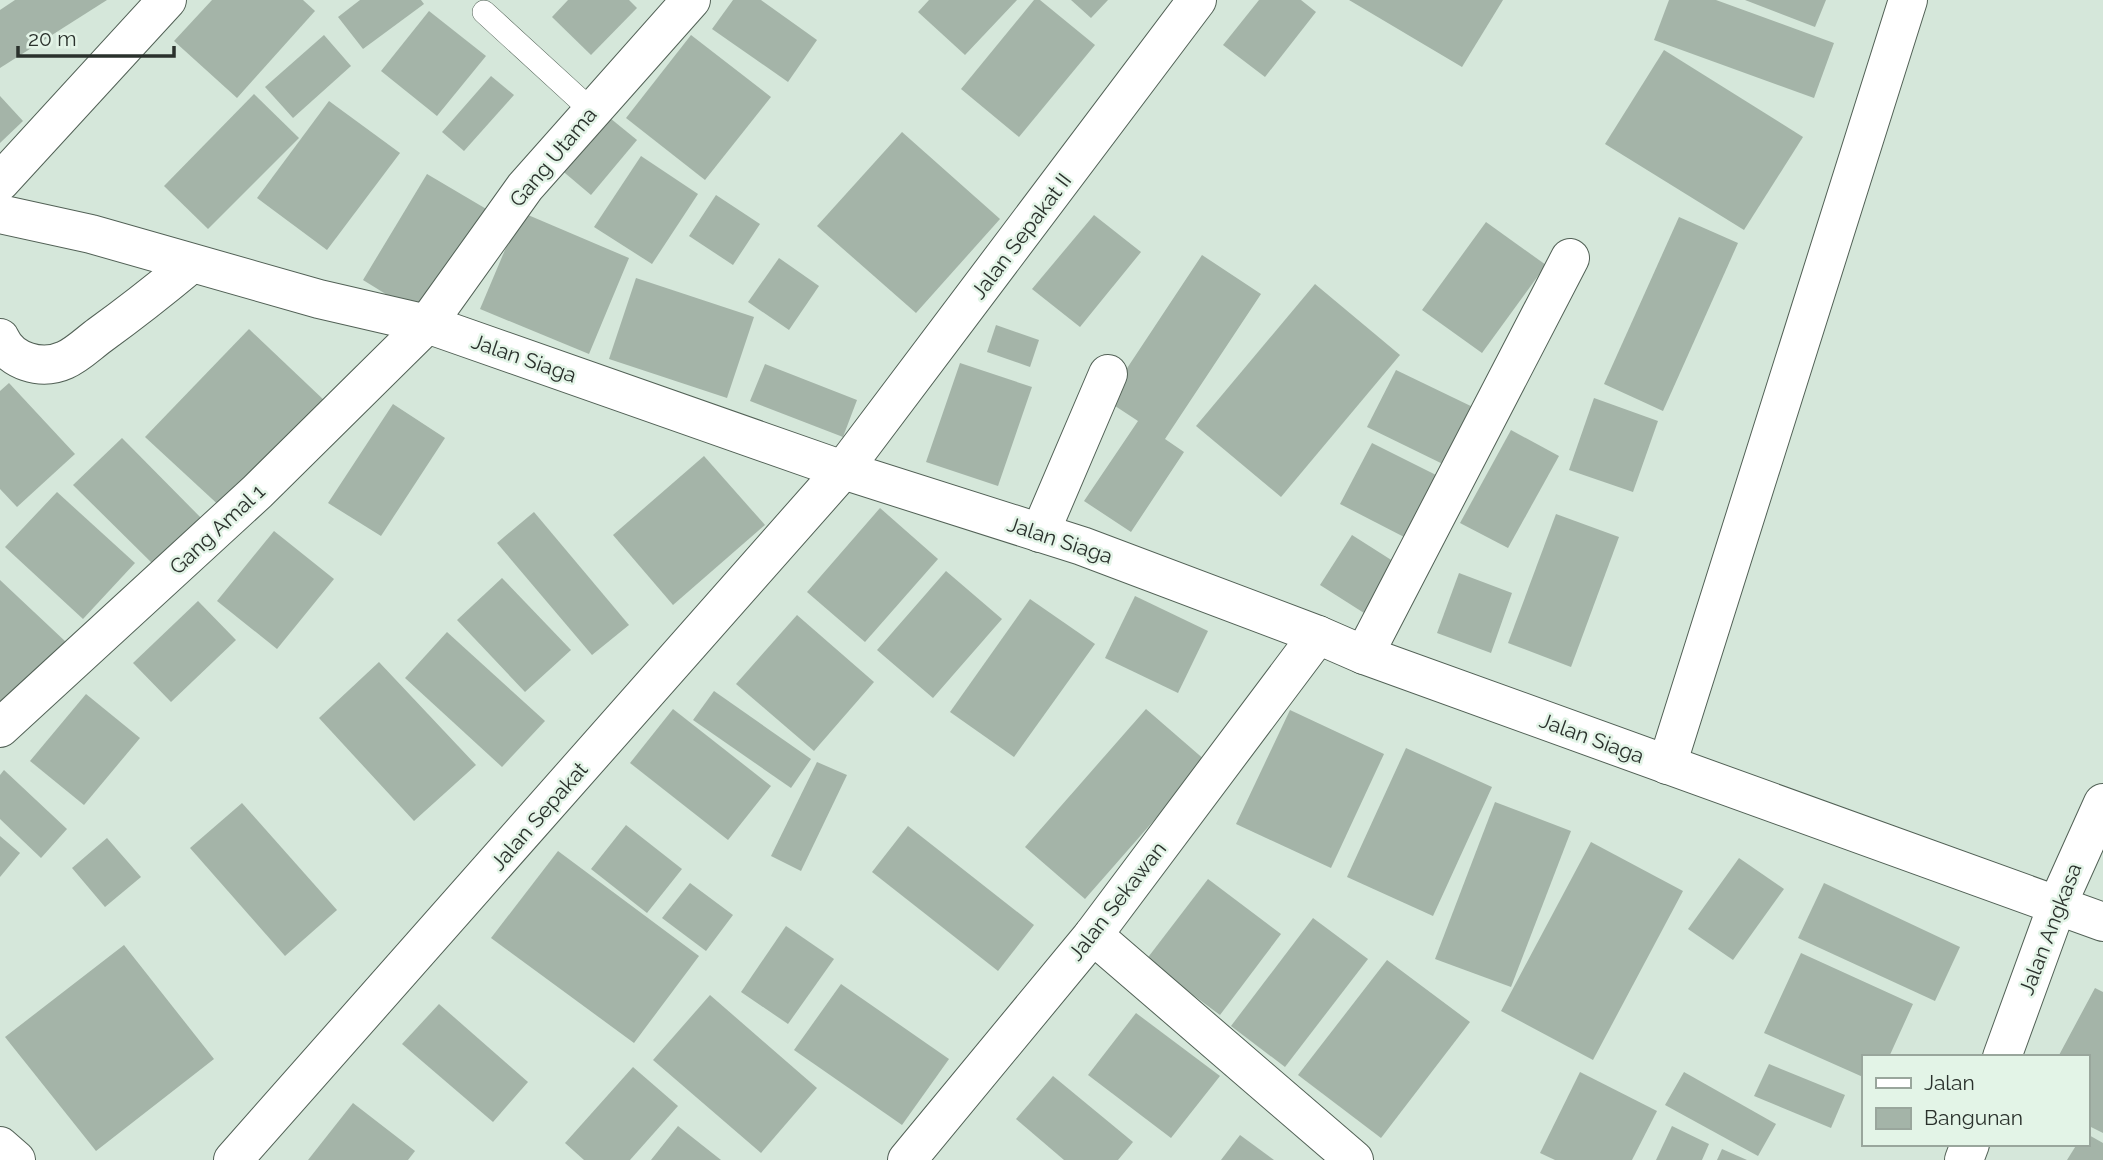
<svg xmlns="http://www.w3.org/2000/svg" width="2103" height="1160" font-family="Raleway,sans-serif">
  <rect width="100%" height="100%" fill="#d5e7da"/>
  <g fill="#a4b4a8">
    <polygon points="15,0 107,0 0,68 0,10"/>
    <polygon points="212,0 303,0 315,11 237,98 174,41"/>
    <polygon points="360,0 421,0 424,4 363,49 338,17"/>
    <polygon points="568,0 629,0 637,8 591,55 552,17"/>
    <polygon points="733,0 761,0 817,40 788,82 712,29"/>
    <polygon points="929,0 1017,0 965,55 918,12"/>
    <polygon points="1034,0 1040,0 1095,45 1019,137 961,89"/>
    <polygon points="1071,0 1108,0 1091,18"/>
    <polygon points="1259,0 1301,0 1316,12 1265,77 1223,45"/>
    <polygon points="1349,0 1503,0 1462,67"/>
    <polygon points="1669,0 1716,0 1834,43 1814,98 1654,40"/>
    <polygon points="1745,0 1826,0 1815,27"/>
    <polygon points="429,11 486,56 437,116 381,71"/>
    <polygon points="324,35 351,66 293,118 265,87"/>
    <polygon points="691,35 771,97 705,180 626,118"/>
    <polygon points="1664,50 1803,137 1744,230 1605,144"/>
    <polygon points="491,76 514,95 464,151 442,132"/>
    <polygon points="254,94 299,138 208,229 164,186"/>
    <polygon points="0,96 23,121 0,143"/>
    <polygon points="329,101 400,153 327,250 257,198"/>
    <polygon points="605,114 637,140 591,195 559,168"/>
    <polygon points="902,132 1000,219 916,313 817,226"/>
    <polygon points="641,156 698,194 652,264 594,227"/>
    <polygon points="427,174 488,210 423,317 363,280"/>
    <polygon points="716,195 760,224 733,265 689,236"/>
    <polygon points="521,212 629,258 589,354 480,309"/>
    <polygon points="1094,215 1141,252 1080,327 1032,289"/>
    <polygon points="1679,217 1738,243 1663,411 1604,384"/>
    <polygon points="1486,222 1546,265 1482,353 1422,310"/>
    <polygon points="1202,255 1261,294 1165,439 1184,452 1131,532 1084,501 1138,421 1106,400"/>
    <polygon points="779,258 819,286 789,330 748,302"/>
    <polygon points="636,278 754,317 727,398 609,359"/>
    <polygon points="1315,284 1400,355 1281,497 1196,426"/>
    <polygon points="996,325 1039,340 1030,367 987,352"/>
    <polygon points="249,329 326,402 224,510 145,437"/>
    <polygon points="960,363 1032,387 998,486 926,462"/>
    <polygon points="765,364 857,400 843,437 750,401"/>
    <polygon points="1396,370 1479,410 1451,468 1367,427"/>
    <polygon points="9,383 75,454 17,507 0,489 0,391"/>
    <polygon points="1594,398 1658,421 1633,492 1569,470"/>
    <polygon points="393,404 445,438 381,536 328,503"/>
    <polygon points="1511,430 1559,456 1508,548 1460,523"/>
    <polygon points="122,438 208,525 160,571 73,485"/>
    <polygon points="1372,443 1440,477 1408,539 1340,504"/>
    <polygon points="704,456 765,525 673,605 613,535"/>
    <polygon points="57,492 135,563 83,619 5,547"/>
    <polygon points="880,508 938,559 865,642 807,592"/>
    <polygon points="534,512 629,625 592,655 497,543"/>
    <polygon points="1556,514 1619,537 1571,667 1508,643"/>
    <polygon points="274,531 334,579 277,649 217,601"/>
    <polygon points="1352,535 1396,563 1364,613 1320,585"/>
    <polygon points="946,571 1002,619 933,698 877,650"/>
    <polygon points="1459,573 1512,593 1491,653 1437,633"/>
    <polygon points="502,578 571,650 525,692 457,620"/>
    <polygon points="0,580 67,643 0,711"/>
    <polygon points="1135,596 1208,631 1178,693 1105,658"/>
    <polygon points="1030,599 1095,644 1014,757 950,712"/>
    <polygon points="198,601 236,640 171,702 133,663"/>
    <polygon points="797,615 874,682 814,751 736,684"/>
    <polygon points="447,632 545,721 502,767 405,678"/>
    <polygon points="379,662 476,765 414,821 319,718"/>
    <polygon points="714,691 811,759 791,788 693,720"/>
    <polygon points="86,694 140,738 84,805 30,761"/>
    <polygon points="673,709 771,786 728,840 630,763"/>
    <polygon points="1146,709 1206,761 1085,899 1025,847"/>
    <polygon points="1290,710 1384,754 1331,868 1236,824"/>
    <polygon points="1406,748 1492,787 1433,916 1347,877"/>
    <polygon points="817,762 847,775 801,871 771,856"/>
    <polygon points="4,770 67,829 41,858 0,819 0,775"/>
    <polygon points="1495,802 1571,831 1511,987 1435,959"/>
    <polygon points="242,803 337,910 285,956 190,848"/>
    <polygon points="626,825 682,869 647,913 591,869"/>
    <polygon points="908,826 1034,925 998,971 872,872"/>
    <polygon points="0,836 20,853 0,877"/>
    <polygon points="107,838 141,877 105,907 72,868"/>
    <polygon points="1591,842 1683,891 1593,1060 1501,1011"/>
    <polygon points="558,851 699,956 634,1043 491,938"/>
    <polygon points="1739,858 1784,889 1733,960 1688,929"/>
    <polygon points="1208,879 1281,934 1220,1015 1146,960"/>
    <polygon points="690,883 733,915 706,951 662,918"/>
    <polygon points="1824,883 1960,947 1935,1001 1798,938"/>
    <polygon points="1313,918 1368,959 1285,1067 1231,1026"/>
    <polygon points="786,926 834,959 788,1024 741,992"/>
    <polygon points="124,945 214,1059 96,1151 5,1037"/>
    <polygon points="1801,953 1913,1004 1889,1057 1863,1057 1863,1077 1764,1033"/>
    <polygon points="1387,960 1470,1022 1381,1138 1298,1075"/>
    <polygon points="841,984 949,1059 902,1125 794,1050"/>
    <polygon points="2095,988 2103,992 2103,1133 2087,1125 2087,1057 2058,1057"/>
    <polygon points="710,995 817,1088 761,1153 653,1060"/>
    <polygon points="439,1004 528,1082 493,1122 402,1044"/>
    <polygon points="1136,1013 1220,1076 1171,1138 1088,1075"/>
    <polygon points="1769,1064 1845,1095 1831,1128 1754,1096"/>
    <polygon points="633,1067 678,1106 630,1160 584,1160 565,1143"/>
    <polygon points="1580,1072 1657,1111 1632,1160 1555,1160 1540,1153"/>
    <polygon points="1684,1072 1776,1124 1758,1156 1665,1105"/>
    <polygon points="1053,1076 1133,1142 1118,1160 1064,1160 1016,1119"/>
    <polygon points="353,1103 415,1151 408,1160 308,1160"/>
    <polygon points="678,1126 721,1160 651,1160"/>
    <polygon points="1672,1126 1709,1144 1702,1160 1656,1160"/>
    <polygon points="2087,1134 2103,1143 2103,1160 2067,1160 2077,1144 2087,1144"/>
    <polygon points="1240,1135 1274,1160 1221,1160"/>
    <polygon points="1722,1149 1747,1160 1717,1160"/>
  </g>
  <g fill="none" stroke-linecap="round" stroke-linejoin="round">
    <defs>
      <polyline id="lane" points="484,12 592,111"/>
      <g id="street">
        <polyline points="0,182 167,0"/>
        <polyline points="0,214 91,234 319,299 427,324 843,470 1082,546 1318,635 1364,655 2103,922"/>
        <path d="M0 338C10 361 41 371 65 360 77 355 89 343 100 335 132 312 161 289 191 264"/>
        <polyline points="1040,533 1108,374"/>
        <polyline points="1364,655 1570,258"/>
        <polyline points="0,728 257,492 427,324 525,187 691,0"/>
        <polyline points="1667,765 1908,0"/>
        <polyline points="1093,935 1354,1160"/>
        <polyline points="2002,1057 2058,903 2103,803"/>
        <polyline points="0,1146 16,1160"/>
        <polyline points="233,1160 843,470 1197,0"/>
        <polyline points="907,1160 1093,935 1318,635"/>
        <polyline points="1964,1160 1970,1144"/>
      </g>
    </defs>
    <use href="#lane" stroke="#526156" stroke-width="24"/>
    <use href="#street" stroke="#526156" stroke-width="40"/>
    <use href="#lane" stroke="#fff" stroke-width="23"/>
    <use href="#street" stroke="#fff" stroke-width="38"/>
  </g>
  <g text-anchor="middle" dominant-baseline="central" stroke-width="5" stroke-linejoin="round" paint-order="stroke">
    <g font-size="21" fill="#2a312c" stroke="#e3f4e7">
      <text transform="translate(553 157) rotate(-50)">Gang Utama</text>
      <text transform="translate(1021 236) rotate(-53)">Jalan Sepakat II</text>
      <text transform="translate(524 358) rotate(19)">Jalan Siaga</text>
      <text transform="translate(217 529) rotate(-43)">Gang Amal 1</text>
      <text transform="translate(1060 540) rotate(18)">Jalan Siaga</text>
      <text transform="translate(1592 738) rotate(20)">Jalan Siaga</text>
      <text transform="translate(539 816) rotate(-49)">Jalan Sepakat</text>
      <text transform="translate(1117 901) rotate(-52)">Jalan Sekawan</text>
      <text transform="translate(2050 929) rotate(-69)">Jalan Angkasa</text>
    </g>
  </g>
  <rect x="1862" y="1055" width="228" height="91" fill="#e3f4e7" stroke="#99a69c" stroke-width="2"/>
  <rect x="1876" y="1078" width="35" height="10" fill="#ffffff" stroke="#99a69c" stroke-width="2"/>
  <text x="1924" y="1090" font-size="21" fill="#2a312c">Jalan</text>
  <rect x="1876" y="1108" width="35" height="21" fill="#a4b4a8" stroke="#99a69c" stroke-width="2"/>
  <text x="1924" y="1125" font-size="21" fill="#2a312c">Bangunan</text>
  <path d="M18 46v10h156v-10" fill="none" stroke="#2a312c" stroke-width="3.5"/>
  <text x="28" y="46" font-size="21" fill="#2a312c" stroke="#e3f4e7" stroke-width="5" paint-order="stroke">20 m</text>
</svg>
